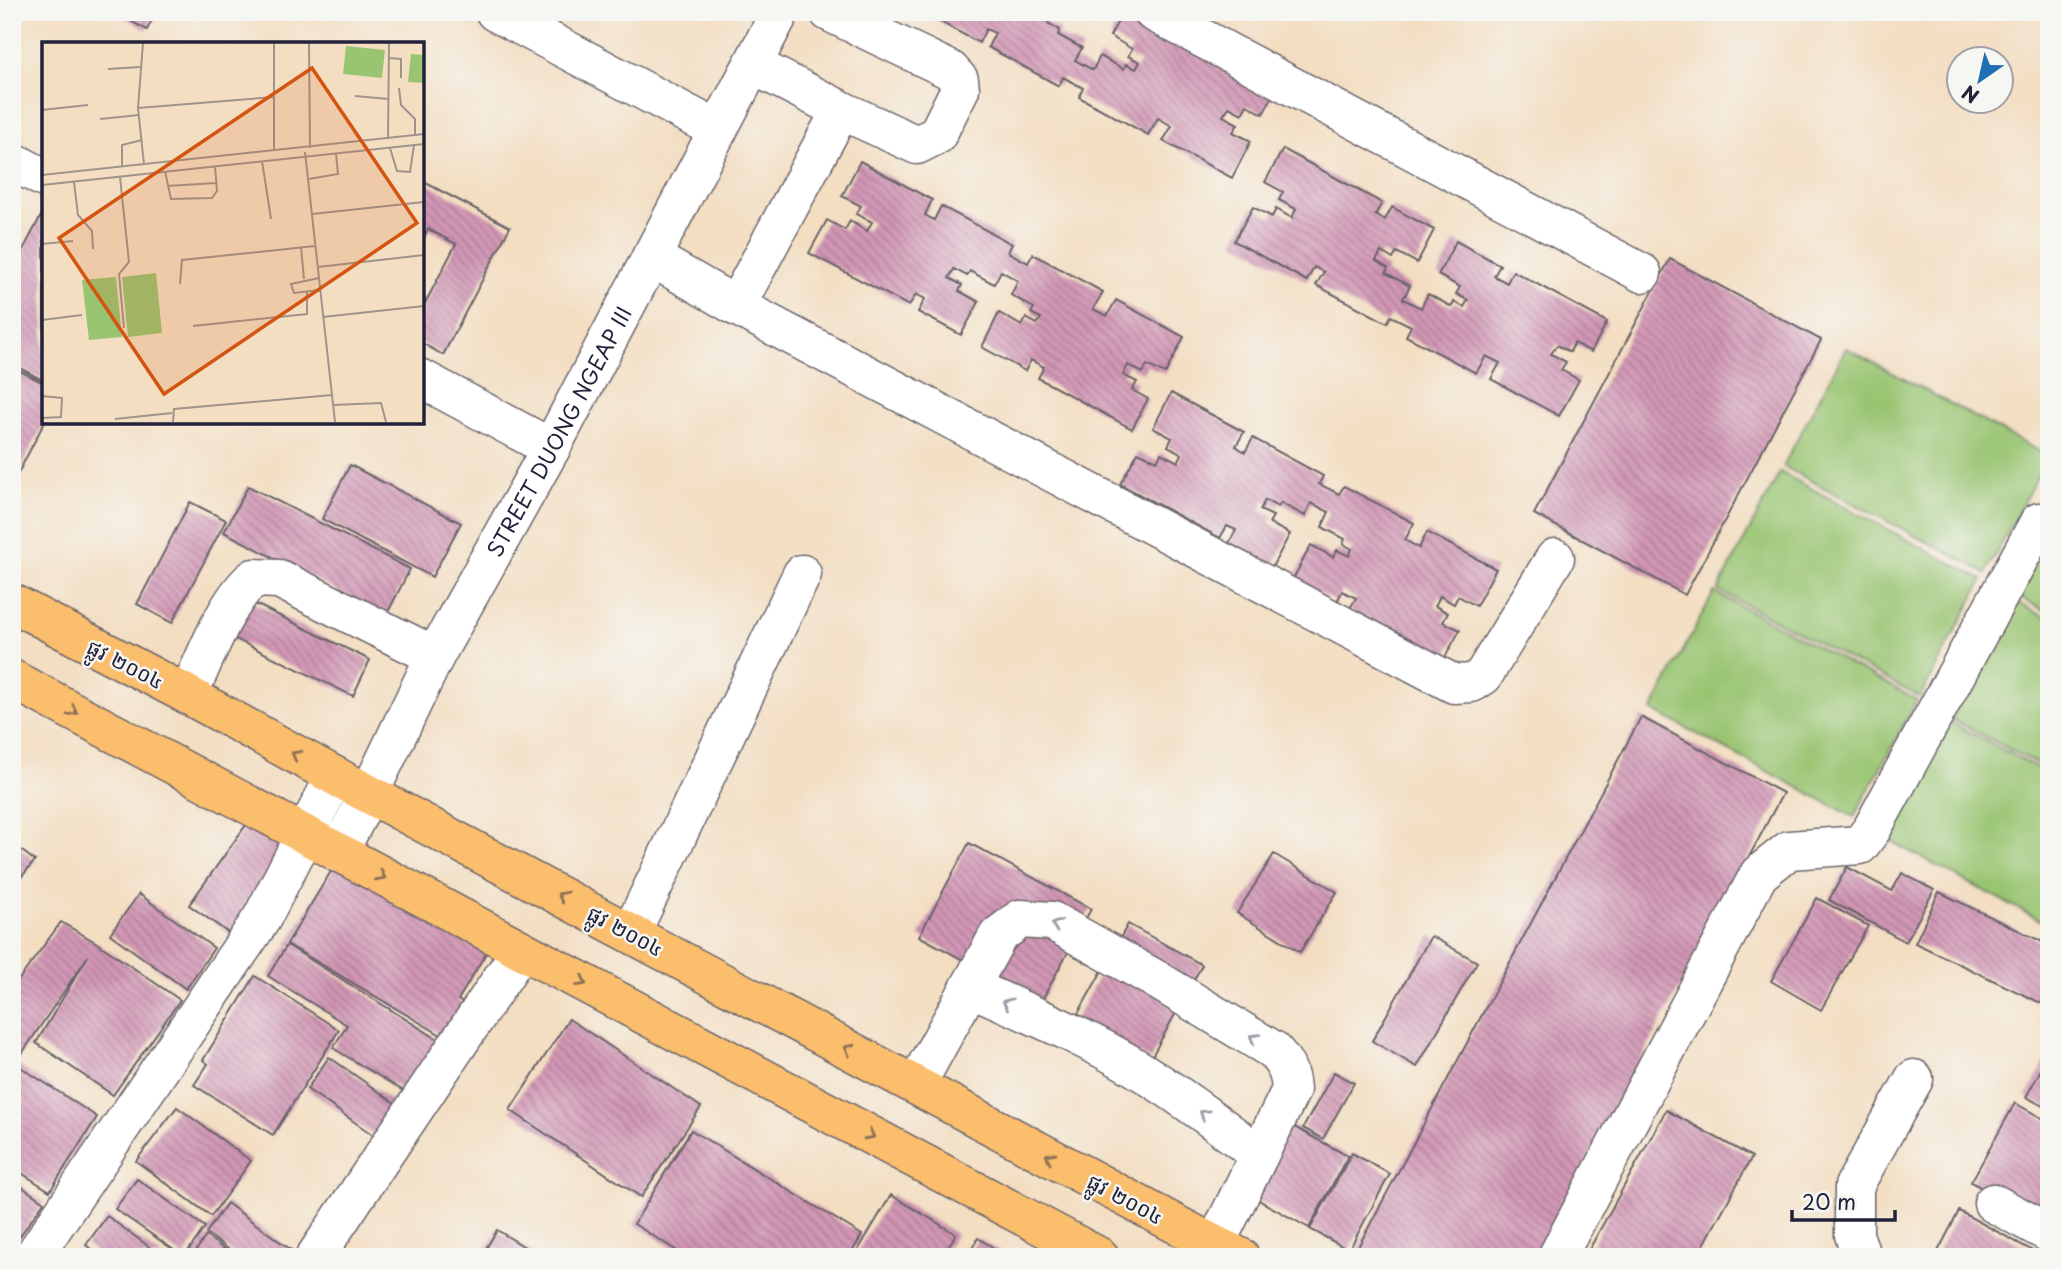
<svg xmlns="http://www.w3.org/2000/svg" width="2061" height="1269" font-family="'Playpen Sans','Noto Sans Khmer',sans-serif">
  <defs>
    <pattern id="building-back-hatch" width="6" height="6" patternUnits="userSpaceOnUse" patternTransform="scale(1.75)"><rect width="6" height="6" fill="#d297b5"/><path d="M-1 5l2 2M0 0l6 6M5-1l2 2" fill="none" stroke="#aa7b94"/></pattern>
  </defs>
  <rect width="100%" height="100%" fill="#f6f6f2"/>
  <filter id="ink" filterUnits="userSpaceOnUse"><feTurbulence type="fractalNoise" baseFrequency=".0143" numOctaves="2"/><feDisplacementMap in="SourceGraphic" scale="14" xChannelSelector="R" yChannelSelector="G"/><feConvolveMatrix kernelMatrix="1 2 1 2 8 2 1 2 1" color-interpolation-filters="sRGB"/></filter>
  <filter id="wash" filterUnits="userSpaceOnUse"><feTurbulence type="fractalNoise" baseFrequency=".00686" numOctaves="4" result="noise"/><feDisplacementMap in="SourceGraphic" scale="28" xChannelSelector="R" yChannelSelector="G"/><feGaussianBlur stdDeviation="1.57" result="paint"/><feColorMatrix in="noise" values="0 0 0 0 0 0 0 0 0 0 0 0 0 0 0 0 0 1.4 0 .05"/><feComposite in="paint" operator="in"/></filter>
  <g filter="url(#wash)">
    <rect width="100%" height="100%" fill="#f3dec2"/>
    <g fill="#99c471" stroke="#5e7356" stroke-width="2">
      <polygon points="1846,348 2048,456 1986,573 1783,466"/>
      <polygon points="1780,472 1983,580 1920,697 1718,590"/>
      <polygon points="2049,536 2049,613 2017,596"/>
      <polygon points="1714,592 1917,700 1854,817 1652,710"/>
      <polygon points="2014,601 2049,619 2049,770 1952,719"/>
      <polygon points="1950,722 2049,774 2049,925 1888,840"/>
    </g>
    <g id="blocks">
      <g fill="url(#building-back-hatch)">
        <polygon points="114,12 156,12 147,30"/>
        <polygon points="922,12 1096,12 1089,25 1069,14 1065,21 1052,14 1048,23 1060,30 1058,35 1082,48 1075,60 1093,70 1100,56 1124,69 1126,64 1136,69 1140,62 1128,56 1132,49 1110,36 1123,12 1145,12 1279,84 1263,114 1247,105 1242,114 1229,107 1223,116 1238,124 1233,132 1251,141 1232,178 1163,141 1172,126 1158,118 1148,135 1079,97 1083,88 1063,77 1059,86 988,47 995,33 986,29 979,43"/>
        <polygon points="1283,149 1382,203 1375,215 1385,220 1392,207 1434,230 1417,263 1397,252 1393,259 1381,252 1376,261 1388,268 1386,273 1410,286 1403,299 1421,308 1428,294 1452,307 1454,302 1464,307 1468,300 1456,294 1460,287 1438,275 1456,241 1500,265 1494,276 1507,283 1513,271 1607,322 1591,352 1574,343 1570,352 1557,345 1551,354 1566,362 1561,370 1579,380 1559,416 1491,379 1500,363 1486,356 1476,373 1406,336 1411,326 1391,316 1387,323 1316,285 1324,272 1314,267 1307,281 1234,241 1253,207 1272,217 1276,209 1292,218 1296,209 1279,200 1283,192 1265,182"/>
        <polygon points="860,161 932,200 925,215 934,220 941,206 1012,244 1008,252 1028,263 1033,254 1103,292 1093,309 1107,316 1116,300 1184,337 1165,374 1147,365 1143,373 1128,365 1123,375 1137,382 1132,390 1148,399 1132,429 1038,378 1044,367 1031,360 1025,371 982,347 999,313 1022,326 1026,318 1037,324 1041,318 1031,313 1034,308 1011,295 1018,281 1001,271 994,284 970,271 967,276 954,269 949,278 962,285 959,291 979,302 961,335 918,312 925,299 916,294 909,306 809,253 827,220 845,230 850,221 867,231 872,222 856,214 861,206 842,196"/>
        <polygon points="422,181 510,227 443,355 422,343 422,309 456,244 428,229 422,242"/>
        <polygon points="44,210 44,381 12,364 12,271"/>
        <polygon points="1670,259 1821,340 1685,595 1534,514"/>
        <polygon points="12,367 44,383 44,423 12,485"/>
        <polygon points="1171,393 1244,432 1236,446 1245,452 1253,438 1323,476 1319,484 1339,494 1344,486 1414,523 1405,540 1419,548 1427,532 1496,569 1476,606 1458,596 1454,604 1440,596 1435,606 1448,613 1443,622 1460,630 1443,661 1349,610 1356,598 1342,591 1337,602 1293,579 1311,545 1333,557 1337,550 1349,556 1352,549 1343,544 1345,539 1322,527 1329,512 1311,503 1305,516 1281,503 1278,507 1265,500 1260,510 1273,516 1269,523 1290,534 1272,567 1229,543 1236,530 1227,526 1220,538 1120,484 1138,452 1157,461 1161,453 1178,462 1182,454 1168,446 1172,438 1153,428"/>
        <polygon points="350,465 461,523 432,577 322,519"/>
        <polygon points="248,486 410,569 386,616 224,532"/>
        <polygon points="190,502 226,520 172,623 137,604"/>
        <polygon points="247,600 370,660 353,696 229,636"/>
        <polygon points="1641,717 1783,793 1536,1257 1372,1257 1357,1249"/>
        <polygon points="251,818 292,847 230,934 189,905"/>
        <polygon points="12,843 35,861 12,888"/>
        <polygon points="969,843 1091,909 1041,1002 919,936"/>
        <polygon points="1274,854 1337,892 1300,952 1237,913"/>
        <polygon points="339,858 489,948 458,1000 466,1005 446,1038 287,944"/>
        <polygon points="1847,867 1892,891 1902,873 1934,890 1906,942 1829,900"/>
        <polygon points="1939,892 2049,945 2049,1007 1915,943"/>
        <polygon points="139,894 214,948 186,989 110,934"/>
        <polygon points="1817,898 1868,926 1821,1010 1771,981"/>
        <polygon points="61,922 97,943 180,1000 113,1095 36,1043 88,956 12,1068 12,989"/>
        <polygon points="1128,924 1202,965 1150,1060 1075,1019"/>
        <polygon points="1431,936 1477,962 1417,1067 1372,1041"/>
        <polygon points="287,945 447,1045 415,1098 333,1048 347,1025 268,976"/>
        <polygon points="255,976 339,1030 273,1135 194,1085 208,1064 203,1060"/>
        <polygon points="569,1019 701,1107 641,1197 510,1110"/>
        <polygon points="2049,1055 2049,1109 2026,1097"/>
        <polygon points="329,1057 399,1106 376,1137 307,1089"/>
        <polygon points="19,1066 97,1117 50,1191 12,1167 12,1076"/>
        <polygon points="1334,1072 1354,1083 1323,1139 1303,1128"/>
        <polygon points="2015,1103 2049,1122 2049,1225 1971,1182"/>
        <polygon points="177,1107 251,1161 211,1216 136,1161"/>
        <polygon points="1666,1110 1752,1157 1697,1257 1585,1257"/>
        <polygon points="1276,1117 1348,1156 1309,1228 1237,1188"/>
        <polygon points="691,1130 862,1235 849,1257 687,1257 634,1224"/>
        <polygon points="1352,1153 1390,1174 1349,1250 1310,1229"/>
        <polygon points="137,1179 205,1227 184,1257 115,1209"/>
        <polygon points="12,1180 44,1202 12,1247"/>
        <polygon points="891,1195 956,1234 942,1257 854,1257"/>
        <polygon points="227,1203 301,1257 239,1257 206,1233"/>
        <polygon points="1959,1211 2044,1257 1935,1257"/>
        <polygon points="107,1216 163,1257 102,1257 86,1245"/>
        <polygon points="497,1230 541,1257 481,1257"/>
        <polygon points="206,1236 235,1257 192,1257"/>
        <polygon points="978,1238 1009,1257 967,1257"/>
      </g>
    </g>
  </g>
  <g filter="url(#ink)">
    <use href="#blocks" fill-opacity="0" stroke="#6b646a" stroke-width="2"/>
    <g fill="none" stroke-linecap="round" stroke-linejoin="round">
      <defs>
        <g id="minor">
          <polyline points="495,12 718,130"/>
          <polyline points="1153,12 1642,273"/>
          <polyline points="753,65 841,110 917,145 937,135 960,89 959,80 950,70 829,12"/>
          <polyline points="12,161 44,178"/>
          <polyline points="651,257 736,306 1454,684 1472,683 1483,676 1555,558"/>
          <polyline points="736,306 841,110"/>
          <polyline points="422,379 551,448"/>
          <path d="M188 695C204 661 226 600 254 578L279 579 435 656"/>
          <path id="s1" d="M338 853 369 794 435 656 551 448 780 12"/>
          <polyline points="631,933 802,574"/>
          <path d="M970 987C1025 1012 1082 1035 1133 1066 1177 1093 1219 1124 1259 1155"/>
          <path d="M916 1085 998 936 1020 919 1052 921 1157 980 1273 1050C1285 1063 1290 1072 1291 1090L1215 1245"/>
          <polyline points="1993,1203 2049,1233"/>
          <polyline points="33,1257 262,918 335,776"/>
          <polyline points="315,1257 521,950"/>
          <polyline points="1557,1257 1759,874 1789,850 1860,845 1872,829 2039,522"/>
          <polyline points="1862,1257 1854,1235 1854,1186 1914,1079"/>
        </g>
        <g id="major">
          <polyline points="12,603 188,695 335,776 1215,1245 1240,1257"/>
          <polyline points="12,679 1100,1257"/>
        </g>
      </defs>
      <use href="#minor" stroke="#6b646a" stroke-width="41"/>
      <use href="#major" stroke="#6b646a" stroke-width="41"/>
      <use href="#minor" stroke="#fff" stroke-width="38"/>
      <use href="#major" stroke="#fabe6d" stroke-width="38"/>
    </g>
    <defs><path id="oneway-chevron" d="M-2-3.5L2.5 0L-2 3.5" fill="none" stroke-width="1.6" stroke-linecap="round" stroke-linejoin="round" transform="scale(1.75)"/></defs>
    <g stroke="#8e7054">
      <use href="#oneway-chevron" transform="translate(73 711) rotate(28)"/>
      <use href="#oneway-chevron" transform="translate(296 755) rotate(-151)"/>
      <use href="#oneway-chevron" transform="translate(381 876) rotate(28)"/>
      <use href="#oneway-chevron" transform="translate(562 896) rotate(-152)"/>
      <use href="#oneway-chevron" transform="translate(582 982) rotate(28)"/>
      <use href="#oneway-chevron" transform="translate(849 1049) rotate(-152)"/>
      <use href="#oneway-chevron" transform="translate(870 1135) rotate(28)"/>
      <use href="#oneway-chevron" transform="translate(1050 1157) rotate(-152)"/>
    </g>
    <g stroke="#9c9ca7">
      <use href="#oneway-chevron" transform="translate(1056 925) rotate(-158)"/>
      <use href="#oneway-chevron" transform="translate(1007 1003) rotate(-155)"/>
      <use href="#oneway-chevron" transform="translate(1254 1038) rotate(-149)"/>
      <use href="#oneway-chevron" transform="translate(1204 1114) rotate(-146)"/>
    </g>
  </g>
  <g text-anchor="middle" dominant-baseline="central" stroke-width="5" stroke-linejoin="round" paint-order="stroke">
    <g font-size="21" fill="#22223b" stroke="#f6f6f2">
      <text stroke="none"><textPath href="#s1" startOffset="476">STREET DUONG NGEAP III</textPath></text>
      <text transform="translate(126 663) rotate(27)">ផ្លូវ ២០០៤</text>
      <text transform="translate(626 930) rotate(28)">ផ្លូវ ២០០៤</text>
      <text transform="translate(1126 1198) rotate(28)">ផ្លូវ ២០០៤</text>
    </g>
  </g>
  <g transform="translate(42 42)">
    <rect width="382" height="382" fill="#f3dec2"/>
    <path d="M304 4 343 8 340 36 301 32ZM369 12 381 13V41L366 40ZM114 231 120 291 86 295 80 235ZM74 235 80 295 47 298 40 238Z" fill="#99c471"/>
    <path fill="none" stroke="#9f938c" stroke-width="2" d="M101 1 96 66 102 122M267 1 268 106M347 16 359 17V36M66 27 98 25M357 46 359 63 373 77V93M313 54 347 57M96 66 232 55M0 68 46 63M58 77 97 73M346 96 347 1M348 106 355 129 368 130 372 103M232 108V1M263 110 293 380M220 119 229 177M80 124V103L100 98M123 129 129 157 170 156 175 149 173 124M0 133 382 92M78 135 87 220 77 232 82 286M267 137 296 132 294 112M32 140 36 173 50 189 51 207M0 143 382 102M125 144 174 141M270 172 382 160M0 202 31 199M259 205 262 237M276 225 382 213M277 236 249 242 252 251 278 248M138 242 140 218 273 204M281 275 382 264M0 278 40 273M151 284 265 272V249M0 354 20 356 19 375 0 376M291 363 339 361 344 380M73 377 130 371M131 380 132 367 290 353"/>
    <path fill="#d45411" fill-opacity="0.15" stroke="#d45411" stroke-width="3.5" d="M270 26 375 181 122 352 17 196Z"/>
    <rect width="382" height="382" fill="none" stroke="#22223b" stroke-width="3.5"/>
  </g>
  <rect width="2061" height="1269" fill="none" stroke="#f6f6f2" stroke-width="42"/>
  <g transform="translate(1980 80) rotate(214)"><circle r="33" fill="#f6f6f2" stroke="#a1a1a9" stroke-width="2"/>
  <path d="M0-5L12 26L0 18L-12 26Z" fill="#1f6fb2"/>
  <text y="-10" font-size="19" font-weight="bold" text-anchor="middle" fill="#22223b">N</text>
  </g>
  <path d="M1792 1210v10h103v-10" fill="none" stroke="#22223b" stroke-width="3.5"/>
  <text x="1802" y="1210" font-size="21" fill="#22223b" stroke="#f6f6f2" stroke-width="5" paint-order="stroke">20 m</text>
</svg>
